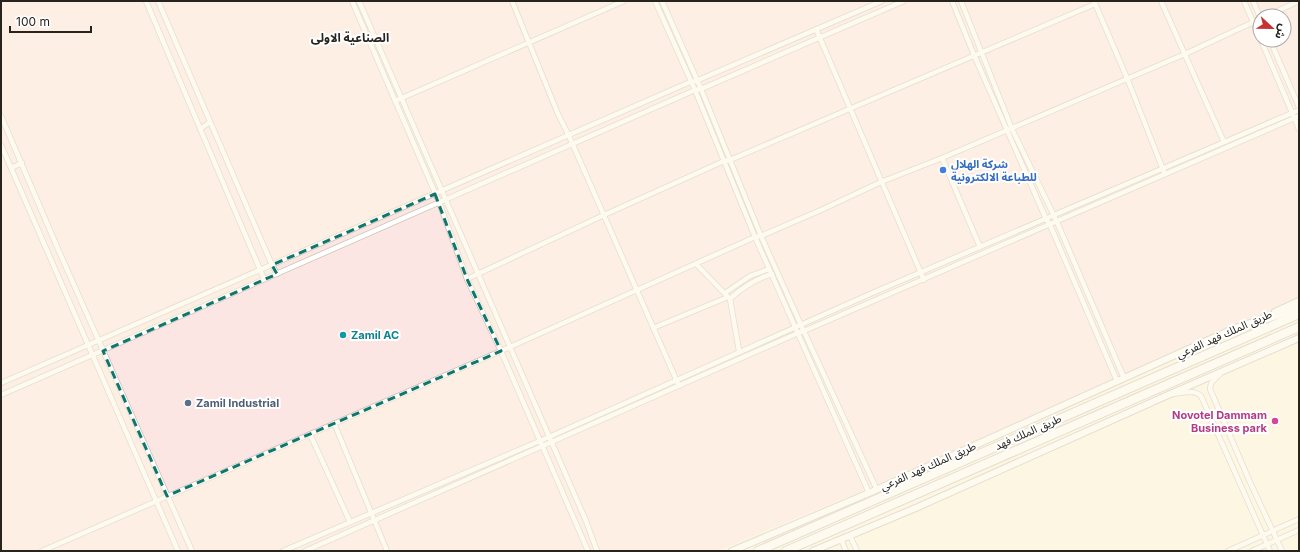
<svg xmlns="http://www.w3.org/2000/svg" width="1300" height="552" font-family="Inter,'Noto Sans Arabic',sans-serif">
  <rect width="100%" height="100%" fill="#fdf5e3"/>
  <path fill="#fce6e3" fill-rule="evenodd" d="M1 1H1299V300L859 492 717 551H1ZM1260 16H1284V40H1260Z"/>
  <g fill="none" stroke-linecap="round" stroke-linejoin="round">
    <defs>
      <g id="street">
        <polyline points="146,1 264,279"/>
        <polyline points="158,1 272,265 277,274"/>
        <polyline points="352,1 439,202 467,279 501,351 588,551"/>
        <polyline points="359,1 586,521 597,551"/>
        <polyline points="512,1 558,114 569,136 679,386"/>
        <polyline points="655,1 695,90 755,237 869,493"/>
        <polyline points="662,1 701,89 761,236 801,325 877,490"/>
        <polyline points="952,1 974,55 1046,219 1050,225 1117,381"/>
        <polyline points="961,1 1012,129 1057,222 1124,378"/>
        <polyline points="1094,1 1127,78 1164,172"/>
        <polyline points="1161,1 1224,142"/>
        <polyline points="1244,1 1260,38"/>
        <polyline points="1253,1 1260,17"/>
        <polyline points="1267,16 1299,1"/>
        <polyline points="816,29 924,280"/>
        <polyline points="1261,40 1299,129"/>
        <polyline points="1270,40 1299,107"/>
        <polyline points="395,101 624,1"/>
        <polyline points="1,116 58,249 192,551"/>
        <polyline points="200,129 210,122"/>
        <polyline points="1,145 178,551"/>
        <polyline points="942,158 980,247"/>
        <polyline points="11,168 22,163"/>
        <polyline points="696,264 730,299 739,351"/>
        <polyline points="467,279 604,215 724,161 730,160 1095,4"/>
        <polyline points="725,293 750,276 769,269"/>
        <path d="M730 299C743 287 755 279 772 274"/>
        <polyline points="653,328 728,297"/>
        <polyline points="1220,374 1211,383 1210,389 1249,480 1282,551"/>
        <polyline points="1,383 690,82 696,81 882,1"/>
        <path d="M1173 394C1183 393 1194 389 1201 396L1270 551"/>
        <polyline points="1,395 695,90 701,89 904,1"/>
        <polyline points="334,423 387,551"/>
        <polyline points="310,434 350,522"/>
        <polyline points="850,536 857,551"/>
        <polyline points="841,539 846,551"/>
        <polyline points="42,551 510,347 755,237 761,236 821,210 881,182 942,158 1185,54 1260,19"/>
        <polyline points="283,551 549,437 870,294 1299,110"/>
        <polyline points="305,551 798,333 804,331 1299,116"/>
        <polyline points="1228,551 1299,519"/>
        <polyline points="1252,551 1299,530"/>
      </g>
      <g id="secondary">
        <polyline points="1275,312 1299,301"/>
        <polyline points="732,551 869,493 1233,329"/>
        <polyline points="813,551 918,507 1168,395 1299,338"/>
      </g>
      <g id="highway">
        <polyline points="1230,331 1299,307"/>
        <polyline points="758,551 1299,314"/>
        <polyline points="786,551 1299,327"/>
      </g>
    </defs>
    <use href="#street" stroke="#cac3b2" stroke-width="6"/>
    <use href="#secondary" stroke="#cac3b2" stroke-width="8"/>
    <use href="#highway" stroke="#cac3b2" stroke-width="10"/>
    <use href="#street" stroke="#fff" stroke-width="4.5"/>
    <use href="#secondary" stroke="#fff" stroke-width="6"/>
    <use href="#highway" stroke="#fff" stroke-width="8"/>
  </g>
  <path d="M0 0H1300V552H0ZM435 194 467 279 501 351 167 496 103 351 277 274 272 265Z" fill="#fdf5e3" fill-opacity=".55" fill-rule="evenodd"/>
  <path fill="none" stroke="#0f766e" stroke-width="3" stroke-dasharray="8 5" stroke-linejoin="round" d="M435 194 467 279 501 351 167 496 103 351 277 274 272 265Z"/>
  <circle fill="#3f7fe0" stroke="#fff" stroke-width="1.5" cx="943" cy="170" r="4"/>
  <circle fill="#0f9aa8" stroke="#fff" stroke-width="1.5" cx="343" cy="335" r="4"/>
  <circle fill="#5c6f8a" stroke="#fff" stroke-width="1.5" cx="188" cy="403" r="4"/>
  <circle fill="#d1479c" stroke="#fff" stroke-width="1.5" cx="1275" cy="421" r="4"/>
  <g text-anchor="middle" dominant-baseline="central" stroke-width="4" stroke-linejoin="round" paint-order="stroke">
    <g font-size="11" font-weight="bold" fill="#366cbe" stroke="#fff" text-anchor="start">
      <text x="951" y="164">شركة الهلال<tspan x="951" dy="13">للطباعة الالكترونية</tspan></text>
    </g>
    <g font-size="11" fill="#27241d" stroke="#fff">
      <text transform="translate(1224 334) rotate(-24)">طريق الملك فهد الفرعي</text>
      <text transform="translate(1028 432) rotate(-24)">طريق الملك فهد</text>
      <text transform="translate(928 466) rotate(-24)">طريق الملك فهد الفرعي</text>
    </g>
    <g font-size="11" font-weight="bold" fill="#0d838f" stroke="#fff" text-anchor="start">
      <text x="351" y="335">Zamil AC</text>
    </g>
    <g font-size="11" font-weight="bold" fill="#4e5e75" stroke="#fff" text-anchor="start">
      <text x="196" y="403">Zamil Industrial</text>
    </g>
    <g font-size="11" font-weight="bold" fill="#b23c85" stroke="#fff" text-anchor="end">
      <text x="1267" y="415">Novotel Dammam<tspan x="1267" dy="13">Business park</tspan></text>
    </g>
    <g font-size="12" font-weight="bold" fill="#27241d" stroke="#fff">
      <text x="350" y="37">الصناعية الاولى</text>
    </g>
  </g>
  <rect width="1300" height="552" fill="none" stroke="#27241d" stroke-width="4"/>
  <g transform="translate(1272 28) rotate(112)"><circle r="19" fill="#ffffff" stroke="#a9a7a5"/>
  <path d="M0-3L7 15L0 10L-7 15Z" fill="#c33433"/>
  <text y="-6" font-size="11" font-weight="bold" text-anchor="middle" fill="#27241d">ش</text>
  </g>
  <path d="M10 26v6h81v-6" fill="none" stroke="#27241d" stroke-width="2"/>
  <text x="16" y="26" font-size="12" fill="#27241d" stroke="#ffffff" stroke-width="3" paint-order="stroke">100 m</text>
</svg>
